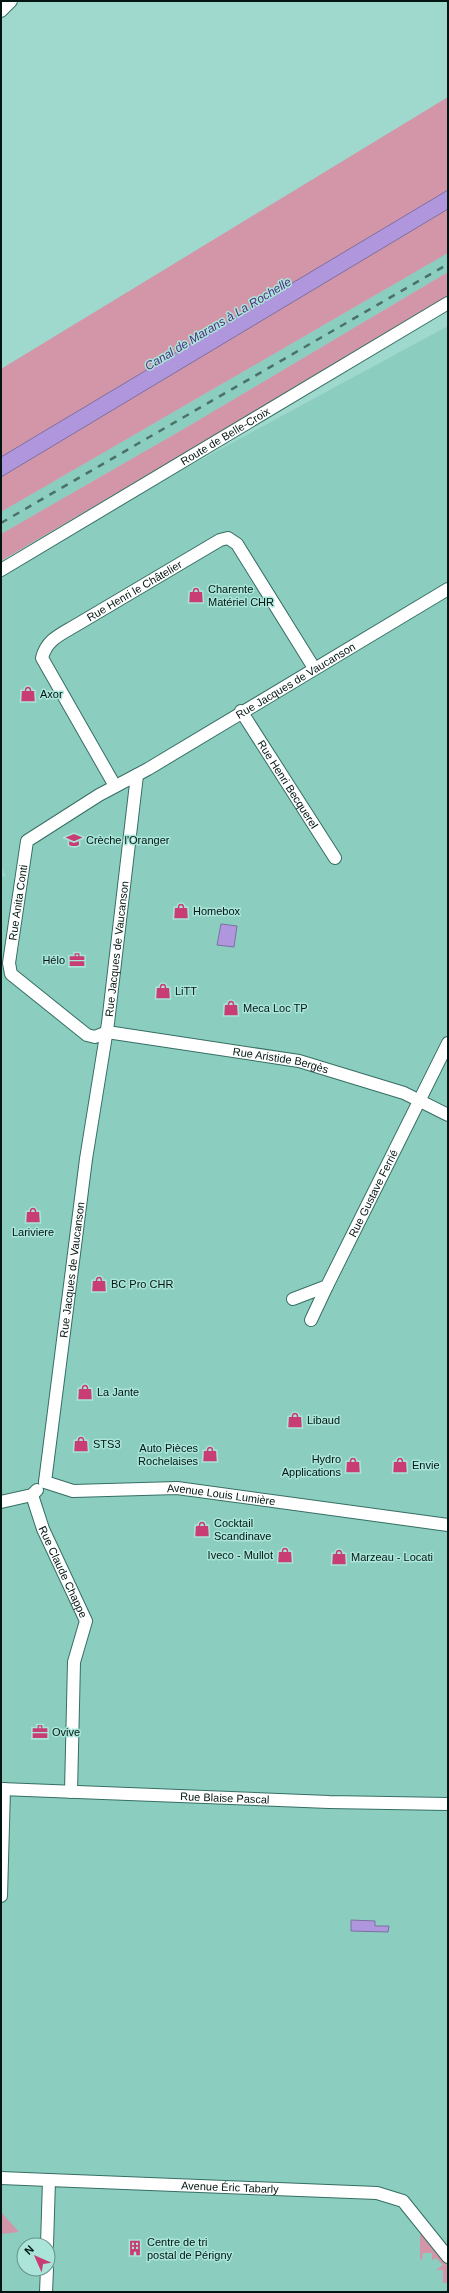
<svg xmlns="http://www.w3.org/2000/svg" width="449" height="2293" font-family="Arial,sans-serif">
  <rect width="100%" height="100%" fill="#9fd8cc"/>
  <g fill="#8bcec0" fill-rule="evenodd">
    <polygon points="448,253 448,272 187,427 1,534 1,512"/>
    <path d="M448 326V2292H1V876L6 877 1 865V578L180 471ZM24 2245H48V2269H24Z"/>
  </g>
  <g fill="#d296a8">
    <polygon points="448,97 448,253 1,512 1,369"/>
    <polygon points="448,272 448,298 1,561 1,534 187,427"/>
    <polygon points="1,2212 19,2232 1,2234"/>
    <polygon points="420,2230 448,2263 448,2283 443,2283 443,2270 436,2270 443,2265 436,2258 432,2260 432,2253 423,2253 422,2260 420,2259"/>
  </g>
  <g fill="#b097dd" stroke="#7c70a0">
    <polygon points="448,190 448,209 1,477 1,457"/>
    <polygon points="221,924 237,926 234,947 217,945"/>
    <polygon points="351,1920 375,1921 375,1926 389,1926 388,1932 351,1931"/>
  </g>
  <g fill="none" stroke-linecap="round" stroke-linejoin="round">
    <defs>
      <g id="minor">
        <polyline points="1,11 11,1"/>
        <path id="s1" d="M1 570 448 303"/>
        <path id="s2" d="M241 711 335 858"/>
        <path id="s3" d="M115 786 42 658C46 641 59 635 73 627L220 540 228 538 237 544 314 668"/>
        <path id="s4" d="M107 1032 95 1037 87 1035 11 974 9 963 27 841 99 795 148 769 448 589"/>
        <path id="s5" d="M107 1032 299 1061 404 1093 448 1115"/>
        <path id="s6" d="M293 1299 327 1286 448 1043"/>
        <polyline points="311,1320 327,1286"/>
        <path id="s7" d="M45 1482 86 1159 108 1023 137 775"/>
        <path id="s8" d="M45 1482 73 1491 177 1488 448 1525"/>
        <path id="s9" d="M32 1495 43 1529 86 1621 74 1662 71 1792"/>
        <polyline points="1,1502 32,1495 37,1490"/>
        <path id="s10" d="M1 1789 329 1802 448 1804"/>
        <polyline points="1,1896 4,1789"/>
        <polyline points="1,2178 49,2180"/>
        <path id="s11" d="M47 2245 49 2180 377 2193 403 2201 448 2257"/>
        <polyline points="46,2292 47,2269"/>
      </g>
    </defs>
    <use href="#minor" stroke="#366e63" stroke-width="14"/>
    <use href="#minor" stroke="#fff" stroke-width="12"/>
    <polyline stroke="#4b7069" stroke-width="2.5" stroke-dasharray="7 7" stroke-linecap="butt" points="1,523 448,264"/>
  </g>
  <defs>
    <symbol id="shop-bare" viewBox="-9 -9 18 18"><path d="M-5-2.5h2.3a2.7 3.5 0 0 1 5.4 0H5L5.5 6h-11ZM-1.5-2.5h3a1.5 2.3 0 0 0-3 0Z" fill="#c83d74" stroke="#abe5d9" stroke-width="2.5" paint-order="stroke"/></symbol>
    <symbol id="school-bare" viewBox="-9 -9 18 18"><path d="M0-5L7-2L0 1L-7-2ZM-4 1L0 2.5L4 1V4Q0 6-4 4Z" fill="#c83d74" stroke="#abe5d9" stroke-width="2.5" paint-order="stroke"/></symbol>
    <symbol id="office-bare" viewBox="-9 -9 18 18"><path d="M-6-3h4V-5.5h4V-3h4V5H-6ZM-1-4.5V-3h2v-1.5ZM-6 0V1H6V0Z" fill="#c83d74" stroke="#abe5d9" stroke-width="2.5" paint-order="stroke"/></symbol>
    <symbol id="building-bare" viewBox="-9 -9 18 18"><path d="M-4-6H4V6H1V3H-1V6H-4ZM-2.5-4.3h1.7v1.8h-1.7ZM.8-4.3h1.7v1.8H.8ZM-2.5-1h1.7V.8h-1.7ZM.8-1h1.7V.8H.8Z" fill="#c83d74" stroke="#abe5d9" stroke-width="2.5" paint-order="stroke"/></symbol>
  </defs>
  <g fill-rule="evenodd">
    <use href="#shop-bare" x="185" y="584" width="22" height="22"/>
    <use href="#shop-bare" x="17" y="683" width="22" height="22"/>
    <use href="#school-bare" x="63" y="829" width="22" height="22"/>
    <use href="#shop-bare" x="170" y="900" width="22" height="22"/>
    <use href="#office-bare" x="66" y="949" width="22" height="22"/>
    <use href="#shop-bare" x="152" y="980" width="22" height="22"/>
    <use href="#shop-bare" x="220" y="997" width="22" height="22"/>
    <use href="#shop-bare" x="22" y="1204" width="22" height="22"/>
    <use href="#shop-bare" x="88" y="1273" width="22" height="22"/>
    <use href="#shop-bare" x="74" y="1381" width="22" height="22"/>
    <use href="#shop-bare" x="284" y="1409" width="22" height="22"/>
    <use href="#shop-bare" x="70" y="1433" width="22" height="22"/>
    <use href="#shop-bare" x="199" y="1443" width="22" height="22"/>
    <use href="#shop-bare" x="342" y="1454" width="22" height="22"/>
    <use href="#shop-bare" x="389" y="1454" width="22" height="22"/>
    <use href="#shop-bare" x="191" y="1518" width="22" height="22"/>
    <use href="#shop-bare" x="274" y="1544" width="22" height="22"/>
    <use href="#shop-bare" x="328" y="1546" width="22" height="22"/>
    <use href="#office-bare" x="29" y="1721" width="22" height="22"/>
    <use href="#building-bare" x="124" y="2237" width="22" height="22"/>
  </g>
  <g text-anchor="middle" dominant-baseline="central" stroke-width="3" stroke-linejoin="round" paint-order="stroke">
    <g font-size="11" fill="#011612" stroke="#abe5d9">
      <text stroke="none"><textPath href="#s1" startOffset="261">Route de Belle-Croix</textPath></text>
      <text stroke="none"><textPath href="#s3" startOffset="264">Rue Henri le Châtelier</textPath></text>
      <text stroke="none"><textPath href="#s4" startOffset="566">Rue Jacques de Vaucanson</textPath></text>
      <text stroke="none"><textPath href="#s2" startOffset="87">Rue Henri Becquerel</textPath></text>
      <text stroke="none"><textPath href="#s4" startOffset="191">Rue Anita Conti</textPath></text>
      <text stroke="none"><textPath href="#s7" startOffset="538">Rue Jacques de Vaucanson</textPath></text>
      <text stroke="none"><textPath href="#s5" startOffset="176">Rue Aristide Bergès</textPath></text>
      <text stroke="none"><textPath href="#s6" startOffset="140">Rue Gustave Ferrié</textPath></text>
      <text stroke="none"><textPath href="#s7" startOffset="214">Rue Jacques de Vaucanson</textPath></text>
      <text stroke="none"><textPath href="#s8" startOffset="178">Avenue Louis Lumière</textPath></text>
      <text stroke="none"><textPath href="#s9" startOffset="83">Rue Claude Chappe</textPath></text>
      <text stroke="none"><textPath href="#s10" startOffset="224">Rue Blaise Pascal</textPath></text>
      <text stroke="none"><textPath href="#s11" startOffset="246">Avenue Éric Tabarly</textPath></text>
    </g>
    <g font-size="11" fill="#011612" stroke="#abe5d9" text-anchor="start">
      <text x="208" y="589">Charente<tspan x="208" dy="13">Matériel CHR</tspan></text>
      <text x="40" y="694">Axor</text>
      <text x="86" y="840">Crèche l'Oranger</text>
      <text x="193" y="911">Homebox</text>
      <text x="65" y="960" text-anchor="end">Hélo</text>
      <text x="175" y="991">LiTT</text>
      <text x="243" y="1008">Meca Loc TP</text>
      <text x="33" y="1232" text-anchor="middle">Lariviere</text>
      <text x="111" y="1284">BC Pro CHR</text>
      <text x="97" y="1392">La Jante</text>
      <text x="307" y="1420">Libaud</text>
      <text x="93" y="1444">STS3</text>
      <text x="198" y="1448" text-anchor="end">Auto Pièces<tspan x="198" dy="13">Rochelaises</tspan></text>
      <text x="341" y="1459" text-anchor="end">Hydro<tspan x="341" dy="13">Applications</tspan></text>
      <text x="412" y="1465">Envie</text>
      <text x="214" y="1523">Cocktail<tspan x="214" dy="13">Scandinave</tspan></text>
      <text x="273" y="1555" text-anchor="end">Iveco - Mullot</text>
      <text x="351" y="1557">Marzeau - Locati</text>
      <text x="52" y="1732">Ovive</text>
      <text x="147" y="2242">Centre de tri<tspan x="147" dy="13">postal de Périgny</tspan></text>
    </g>
    <g font-size="12" font-style="italic" fill="#522e80" stroke="#abe5d9">
      <text transform="translate(218 324) rotate(-31)">Canal de Marans à La Rochelle</text>
    </g>
  </g>
  <rect width="449" height="2293" fill="none" stroke="#011612" stroke-width="4"/>
  <g transform="translate(36 2257) rotate(315)"><circle r="19" fill="#abe5d9" stroke="#679289"/>
  <path d="M0-3L7 15L0 10L-7 15Z" fill="#c83d74"/>
  <text y="-6" font-size="11" font-weight="bold" text-anchor="middle" fill="#011612">N</text>
  </g>
</svg>
